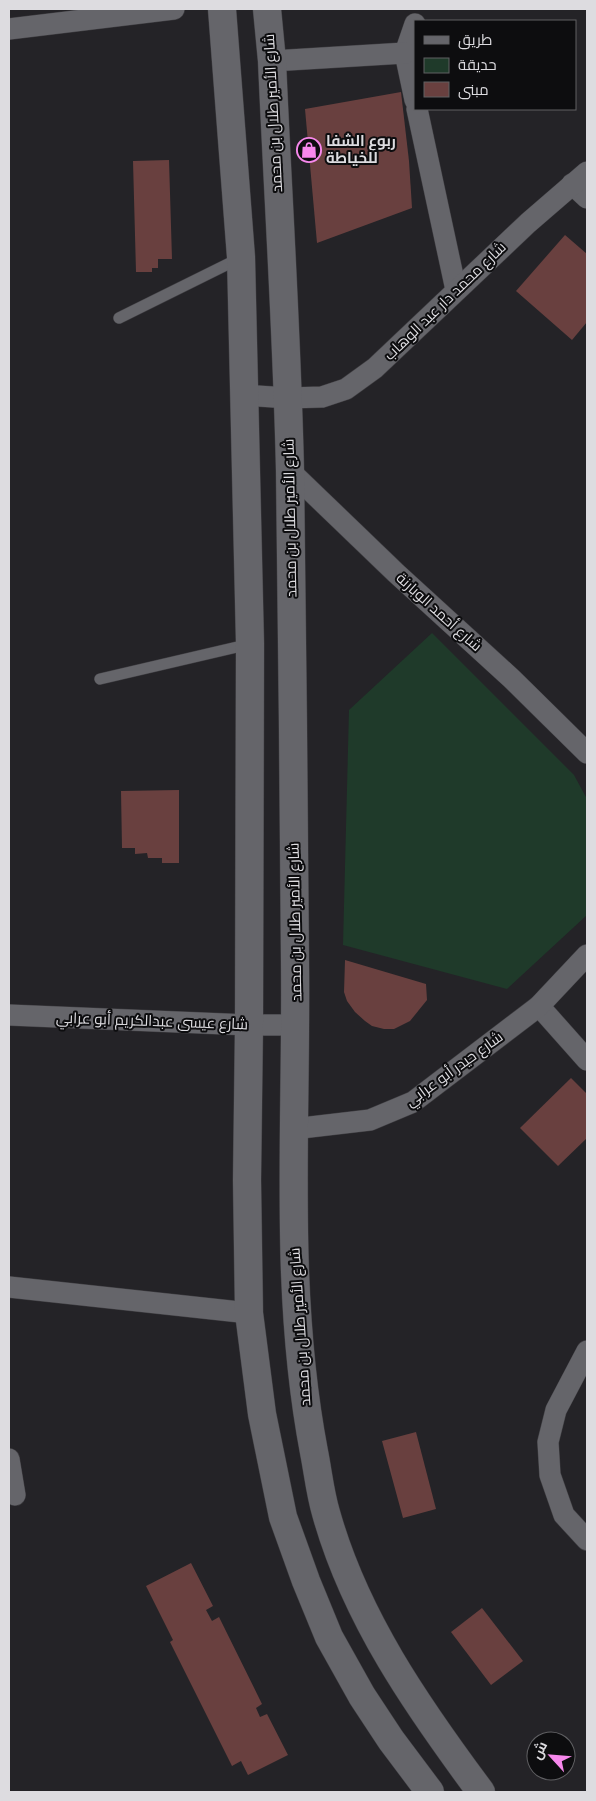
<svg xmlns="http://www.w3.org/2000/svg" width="596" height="1801" font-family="Roboto,Cairo,sans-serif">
  <rect width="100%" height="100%" fill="#242327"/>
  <polygon fill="#1f3a2a" points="432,633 574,775 587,799 587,915 507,989 343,945 349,710"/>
  <g fill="#69403f">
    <polygon points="401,92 409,161 412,208 317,243 305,109"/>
    <polygon points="169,160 172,259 158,259 158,268 152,268 152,272 136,272 133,161"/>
    <polygon points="565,235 587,254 587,322 572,340 516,291"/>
    <polygon points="179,790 179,863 162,863 162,858 148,858 147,853 135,854 135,848 122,848 121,791"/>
    <polygon points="345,960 426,984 427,1000 410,1021 394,1029 384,1029 372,1026 365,1021 355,1012 347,1001 344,992"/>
    <polygon points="571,1078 587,1094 587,1138 558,1166 520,1128"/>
    <polygon points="416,1432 436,1509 403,1518 382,1441"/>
    <polygon points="191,1563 213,1606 206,1610 212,1621 219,1617 262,1704 256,1708 260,1717 267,1714 288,1755 248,1775 241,1761 232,1766 170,1642 173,1640 146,1586"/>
    <polygon points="482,1608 523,1661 491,1685 451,1632"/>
  </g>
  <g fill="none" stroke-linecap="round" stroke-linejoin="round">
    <defs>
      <g id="service">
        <polyline points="119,318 240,258"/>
        <polyline points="100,679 250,644"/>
      </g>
      <g id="minor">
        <polyline points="415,24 405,53 415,100"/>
        <polyline points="9,29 174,9"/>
        <polyline points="272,61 405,53"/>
        <polyline points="417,109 456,290"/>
        <polyline points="572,184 587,198"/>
        <polyline points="244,395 288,398 322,397 346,389 375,368 528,223 587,172"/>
        <polyline points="290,471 396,573 512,679 587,753"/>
        <polyline points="539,1006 587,1060"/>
        <polyline points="9,1015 249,1025 296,1025"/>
        <polyline points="293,1129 370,1120 413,1102 539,1006 587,955"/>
        <polyline points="9,1287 249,1313"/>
        <polyline points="587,1351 556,1410 548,1442 550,1475 564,1515 587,1540"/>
        <polyline points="9,1459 15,1495"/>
      </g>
      <g id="tertiary">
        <polyline points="222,9 241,257 250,644 249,1025 247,1180 249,1313 262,1414 283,1517 306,1581 329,1637 362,1696 391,1740 430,1792"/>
        <path d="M267 9 272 61C278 198 287 334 290 471 293 635 293 798 295 962 297 1126 283 1290 314 1452 318 1472 320 1493 326 1513 355 1617 417 1706 481 1792"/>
      </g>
    </defs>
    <use href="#service" stroke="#3f3e42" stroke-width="12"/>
    <use href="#minor" stroke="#3f3e42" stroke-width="22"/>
    <use href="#tertiary" stroke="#3f3e42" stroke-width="29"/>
    <use href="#service" stroke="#65656a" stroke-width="11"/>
    <use href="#minor" stroke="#65656a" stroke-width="21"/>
    <use href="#tertiary" stroke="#65656a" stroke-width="28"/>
  </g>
  <defs>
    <symbol id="shop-ring" viewBox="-11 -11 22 22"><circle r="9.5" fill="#0d0d0f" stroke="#f788ec" stroke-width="1.5"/><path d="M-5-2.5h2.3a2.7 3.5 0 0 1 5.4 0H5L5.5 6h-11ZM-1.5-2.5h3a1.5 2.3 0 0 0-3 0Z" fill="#f788ec"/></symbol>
  </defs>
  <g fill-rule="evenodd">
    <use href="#shop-ring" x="295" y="136" width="28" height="28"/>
  </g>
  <g text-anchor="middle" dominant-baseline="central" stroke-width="4" stroke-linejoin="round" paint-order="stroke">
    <g font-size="15" fill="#dddce0" stroke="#0d0d0f">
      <text transform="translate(273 113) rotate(-93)">شارع الأمير طلال بن محمد</text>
      <text transform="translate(445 301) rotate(-44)">شارع محمد دار عبد الوهاب</text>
      <text transform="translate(290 518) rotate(-91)">شارع الأمير طلال بن محمد</text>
      <text transform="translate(439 612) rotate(42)">شارع أحمد الوبارنة</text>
      <text transform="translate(295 922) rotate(-91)">شارع الأمير طلال بن محمد</text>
      <text transform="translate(152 1021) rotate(2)">شارع عيسى عبدالكريم أبو عرابي</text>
      <text transform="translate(454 1069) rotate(-36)">شارع حيدر أبو عرابي</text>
      <text transform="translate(300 1327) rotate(-94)">شارع الأمير طلال بن محمد</text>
    </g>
    <g font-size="15" font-weight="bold" fill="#dddce0" stroke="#0d0d0f" text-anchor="start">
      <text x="326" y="141">ربوع الشفا<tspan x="326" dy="17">للخياطة</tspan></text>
    </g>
  </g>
  <rect width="596" height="1801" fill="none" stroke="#dddce0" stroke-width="20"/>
  <rect x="414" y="20" width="162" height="90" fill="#0d0d0f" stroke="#606063"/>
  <rect x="424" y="36" width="25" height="8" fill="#65656a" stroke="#606063"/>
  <text x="458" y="45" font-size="15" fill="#dddce0">طريق</text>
  <rect x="424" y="58" width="25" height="15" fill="#1f3a2a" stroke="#606063"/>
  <text x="458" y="70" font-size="15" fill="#dddce0">حديقة</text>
  <rect x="424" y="82" width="25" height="15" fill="#69403f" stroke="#606063"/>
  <text x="458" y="95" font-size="15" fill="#dddce0">مبنى</text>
  <g transform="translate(551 1756) rotate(296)"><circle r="24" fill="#0d0d0f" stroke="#606063"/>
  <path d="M0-4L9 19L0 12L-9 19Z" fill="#f788ec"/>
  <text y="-8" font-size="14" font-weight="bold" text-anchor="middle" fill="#dddce0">ش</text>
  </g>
</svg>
